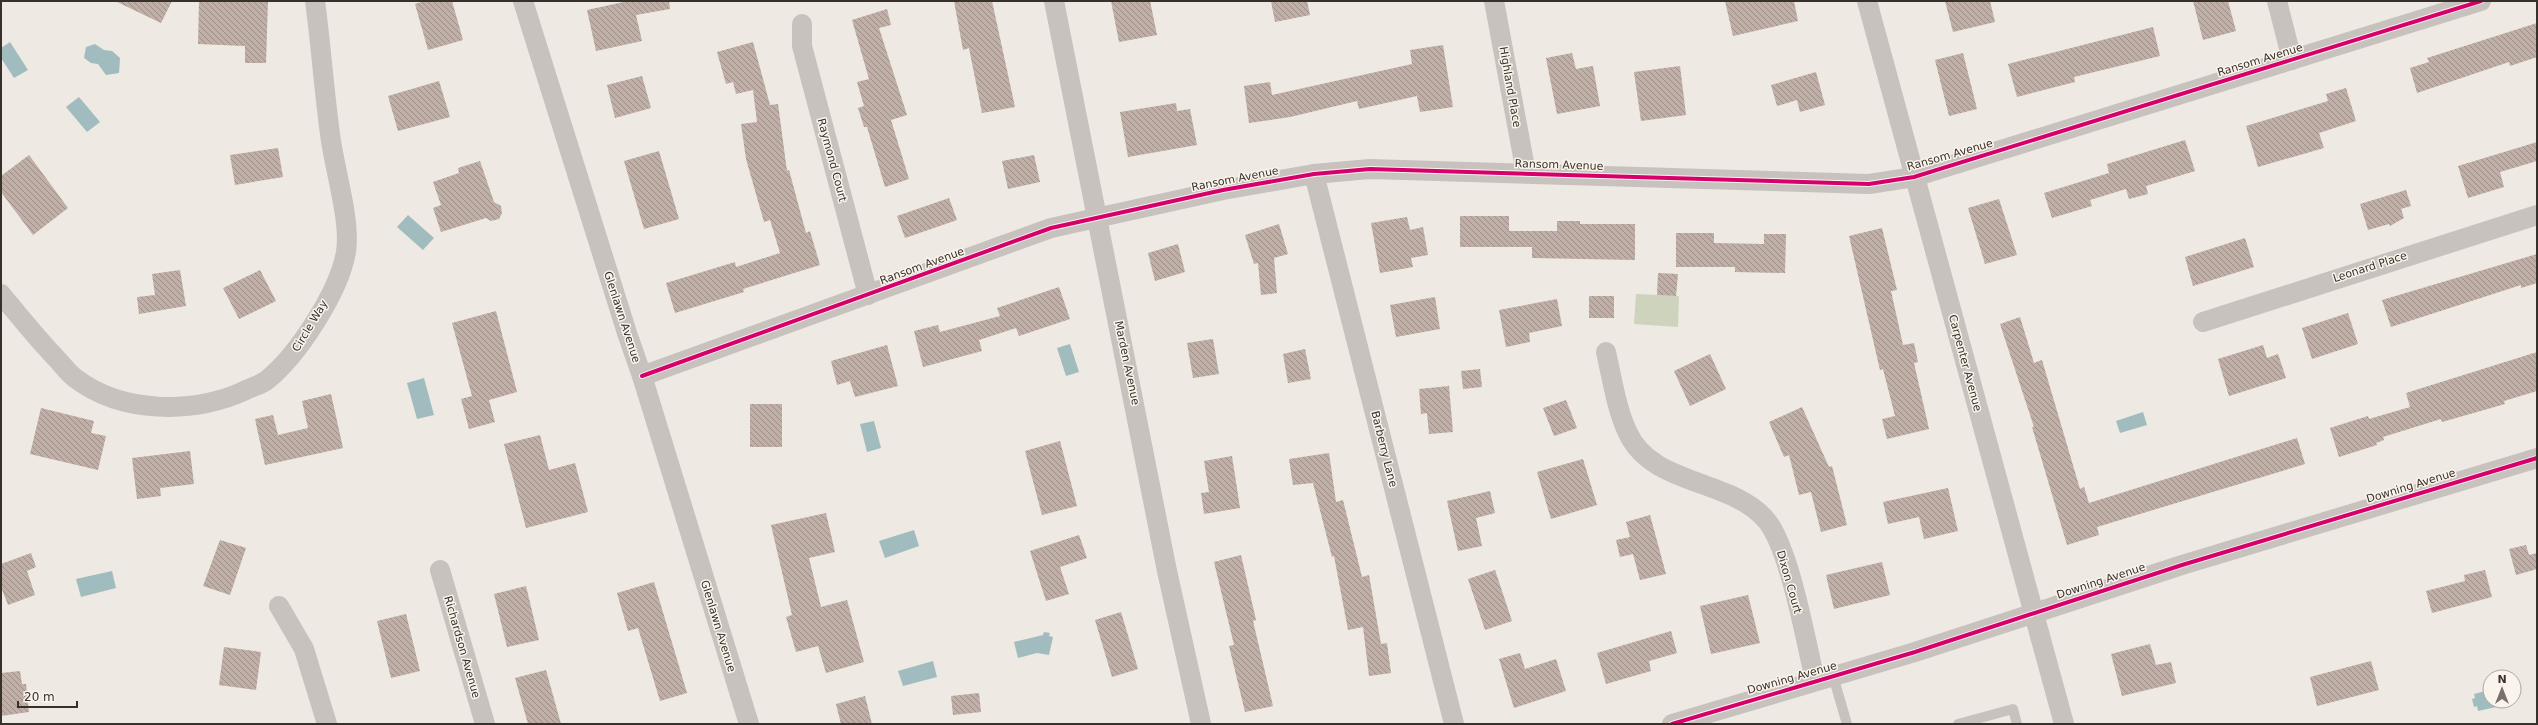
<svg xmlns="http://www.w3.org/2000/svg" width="2538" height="725" font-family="'DejaVu Sans',sans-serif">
  <defs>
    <pattern id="building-back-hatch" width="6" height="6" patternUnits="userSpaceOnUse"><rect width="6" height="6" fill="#c0afa6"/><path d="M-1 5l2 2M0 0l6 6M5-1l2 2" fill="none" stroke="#9d8f87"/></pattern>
  </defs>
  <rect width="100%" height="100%" fill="#eee9e3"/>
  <polygon fill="#ced3be" points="1636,294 1679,296 1678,327 1634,324"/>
  <g fill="#a1bcbe">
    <polygon points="10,42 28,70 14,78 1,58 1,48"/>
    <polygon points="95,44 104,50 112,51 120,58 119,73 106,75 98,64 91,63 84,58 86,47"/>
    <polygon points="79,97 100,122 87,132 66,107"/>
    <polygon points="408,215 434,238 423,250 397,227"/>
    <polygon points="1070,344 1079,372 1066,376 1057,348"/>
    <polygon points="424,378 434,415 417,419 407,383"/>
    <polygon points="2143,412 2147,425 2120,433 2116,421"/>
    <polygon points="874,421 881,448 867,452 860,424"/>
    <polygon points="914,530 919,546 885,558 879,541"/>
    <polygon points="112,571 116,588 81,597 76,579"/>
    <polygon points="1044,632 1050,633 1049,636 1053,637 1049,655 1037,653 1018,658 1014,642 1043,635"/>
    <polygon points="933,661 937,677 903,686 898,671"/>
    <polygon points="2490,690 2490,701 2510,701 2510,704 2478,711 2477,706 2474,707 2472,699 2475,698 2474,694"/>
  </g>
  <g fill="url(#building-back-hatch)">
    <polygon points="115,1 172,1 161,23"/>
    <polygon points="199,1 268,1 266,63 245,63 245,46 198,44"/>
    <polygon points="424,1 452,1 463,40 428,50 415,4"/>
    <polygon points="628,1 669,1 670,9 636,15 642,41 596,51 587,10"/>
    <polygon points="954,1 992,1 1015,107 982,113 969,48 963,50"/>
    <polygon points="1111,1 1150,1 1157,35 1119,42"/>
    <polygon points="1271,1 1307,1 1310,15 1275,22"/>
    <polygon points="1725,1 1794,1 1798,21 1733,36"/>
    <polygon points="1945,1 1990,1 1995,22 1953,32"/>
    <polygon points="2193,1 2228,1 2236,31 2203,40"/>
    <polygon points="887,9 891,25 879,28 907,115 891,120 909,179 885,187 867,127 864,127 858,108 864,106 857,82 869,79 852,20"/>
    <polygon points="2537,23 2537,57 2510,66 2509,62 2417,93 2410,68 2429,62 2427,58"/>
    <polygon points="2153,27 2160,56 2074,77 2075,82 2017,97 2008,64"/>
    <polygon points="753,42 770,105 778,104 787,171 789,170 806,233 810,231 820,265 743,289 744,292 675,313 666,283 735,262 736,267 780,253 770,220 764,222 746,159 741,124 757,122 753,90 736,94 733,82 726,84 717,52"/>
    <polygon points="1443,45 1453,107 1420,112 1417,96 1359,109 1357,101 1290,117 1249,123 1244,86 1270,82 1272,95 1412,64 1410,50"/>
    <polygon points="1572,53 1576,69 1593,66 1600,106 1557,114 1546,58"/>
    <polygon points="1963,53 1977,109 1949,116 1935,60"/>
    <polygon points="1680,66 1686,115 1641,121 1634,72"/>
    <polygon points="1816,72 1825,105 1800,112 1797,100 1777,106 1771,85"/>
    <polygon points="642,76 651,108 615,118 607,85"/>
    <polygon points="439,81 450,117 398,131 388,96"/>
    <polygon points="2346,88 2356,121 2319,133 2324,148 2258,167 2246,126 2328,101 2326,94"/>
    <polygon points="1176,103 1177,111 1190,109 1197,145 1128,157 1120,112"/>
    <polygon points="2185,140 2195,171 2146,186 2148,194 2129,199 2126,189 2090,200 2092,206 2052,218 2044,193 2109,173 2107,164"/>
    <polygon points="2537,142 2537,161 2500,172 2504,187 2468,198 2458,166"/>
    <polygon points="278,148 283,177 235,185 230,155"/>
    <polygon points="659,151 679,219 644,229 624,161"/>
    <polygon points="29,155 68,208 33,235 1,192 1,176"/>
    <polygon points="1034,155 1040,182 1008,189 1002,161"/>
    <polygon points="480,161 494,202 501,206 502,213 499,219 491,221 486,218 441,232 433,208 441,205 433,182 459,173 458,168"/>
    <polygon points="2406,190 2411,206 2401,209 2404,218 2390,226 2389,224 2368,230 2360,204"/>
    <polygon points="949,198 957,220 905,238 897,216"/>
    <polygon points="1999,199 2017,255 1985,264 1968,208"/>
    <polygon points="1460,216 1509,216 1509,231 1557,231 1557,221 1580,221 1580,224 1635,224 1635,260 1532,258 1532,247 1460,247"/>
    <polygon points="1407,217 1410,230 1423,227 1428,255 1411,258 1413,267 1380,273 1371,223"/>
    <polygon points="1279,224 1288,254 1274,258 1277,293 1261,295 1258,263 1254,264 1245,235"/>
    <polygon points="1882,228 1897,290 1891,291 1903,345 1914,343 1918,362 1914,363 1929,429 1887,439 1882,419 1895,416 1883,369 1880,370 1849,236"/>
    <polygon points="1676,233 1714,233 1714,243 1764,244 1764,234 1786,234 1785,273 1735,272 1735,267 1676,267"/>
    <polygon points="2245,238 2254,267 2193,286 2185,257"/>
    <polygon points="1178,244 1185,272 1155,281 1148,253"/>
    <polygon points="2537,254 2537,283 2521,288 2521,285 2391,327 2382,300"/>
    <polygon points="180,270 186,306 139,314 137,297 155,295 152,274"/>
    <polygon points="260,270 276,301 239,319 223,288"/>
    <polygon points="1658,273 1678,274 1676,296 1657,295"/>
    <polygon points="1059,287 1070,319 1019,336 1016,328 979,340 982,351 923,367 914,331 938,325 940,332 1000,316 997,308"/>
    <rect x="1589" y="296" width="25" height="22"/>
    <polygon points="1435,297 1440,329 1396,337 1390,305"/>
    <polygon points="1557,299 1562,326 1529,333 1530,342 1506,347 1499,310"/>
    <polygon points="496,311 517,392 489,400 495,422 469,429 461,399 472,396 452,323"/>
    <polygon points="2348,313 2358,344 2312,359 2302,328"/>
    <polygon points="2020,317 2034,363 2042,360 2080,489 2084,487 2089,503 2297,438 2305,464 2097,527 2099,535 2067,545 2032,427 2034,427 2000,324"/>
    <polygon points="1213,339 1219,374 1193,378 1187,343"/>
    <polygon points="887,345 898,386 855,397 850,381 837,385 831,361"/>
    <polygon points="2263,345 2267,358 2278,354 2286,378 2229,396 2218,359"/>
    <polygon points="1305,349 1311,379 1288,383 1283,354"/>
    <polygon points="2537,352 2537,391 2504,401 2505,404 2442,422 2441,419 2383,437 2384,440 2376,443 2377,445 2339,457 2330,428 2368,416 2369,419 2410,407 2406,393"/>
    <polygon points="1710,354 1726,389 1690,406 1674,371"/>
    <polygon points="1480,369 1482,387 1463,389 1461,371"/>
    <polygon points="1449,386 1453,432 1429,434 1427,413 1421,414 1419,389"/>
    <polygon points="331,394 343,448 265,465 255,419 273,415 278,435 308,428 302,401"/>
    <polygon points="1566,400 1577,428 1554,436 1543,408"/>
    <rect x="750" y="404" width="32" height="43"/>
    <polygon points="1802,407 1829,467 1832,466 1847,525 1821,532 1811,492 1799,495 1789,455 1784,457 1769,422"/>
    <polygon points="41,408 94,421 91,433 106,436 98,470 30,454"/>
    <polygon points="540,435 549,470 575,463 588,512 526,528 504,444"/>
    <polygon points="1060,441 1077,506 1042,515 1025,451"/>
    <polygon points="190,451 194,484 160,488 161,496 137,499 132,458"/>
    <polygon points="1329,453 1336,502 1343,500 1362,577 1369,575 1381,644 1387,643 1391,673 1369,676 1363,627 1348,630 1334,556 1332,557 1313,483 1293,485 1289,459"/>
    <polygon points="1232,456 1240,508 1204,514 1201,493 1209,492 1204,461"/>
    <polygon points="1583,459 1597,505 1551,519 1537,472"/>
    <polygon points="1948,488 1958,531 1924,539 1919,517 1888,524 1883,502"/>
    <polygon points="1490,491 1495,513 1476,518 1482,546 1458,551 1447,501"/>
    <polygon points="826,513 835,552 809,558 821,607 847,600 864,662 826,673 818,646 796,652 786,617 792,615 771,525"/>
    <polygon points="1650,515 1666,574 1640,580 1633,554 1620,557 1616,540 1630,537 1626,522"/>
    <polygon points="1079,535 1087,558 1060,567 1069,594 1046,601 1030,551"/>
    <polygon points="220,540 246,548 230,595 203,586"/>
    <polygon points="2526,545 2529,555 2537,553 2537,569 2516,575 2509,549"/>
    <polygon points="31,553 36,567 27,571 35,595 8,605 1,587 1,564"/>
    <polygon points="1241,555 1256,620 1253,621 1273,706 1245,712 1229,646 1234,645 1214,562"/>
    <polygon points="1882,562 1890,595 1834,609 1826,575"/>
    <polygon points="1495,570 1512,621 1485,630 1468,579"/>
    <polygon points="2485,570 2492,597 2432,613 2426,591 2465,581 2464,575"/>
    <polygon points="654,582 687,693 660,701 638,628 628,631 617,593"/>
    <polygon points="526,586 539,640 507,647 494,594"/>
    <polygon points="1748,595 1760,643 1711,654 1700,606"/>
    <polygon points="1121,612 1138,669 1112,677 1095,620"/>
    <polygon points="406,614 420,671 391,678 377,621"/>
    <polygon points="1671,631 1677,653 1649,661 1651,671 1606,684 1597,653"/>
    <polygon points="2150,644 2156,665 2171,662 2176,683 2122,696 2111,654"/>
    <polygon points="224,647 261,652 256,690 219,685"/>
    <polygon points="1520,653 1525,669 1556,659 1566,691 1514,708 1499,659"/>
    <polygon points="2371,661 2379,690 2317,706 2310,677"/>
    <polygon points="546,670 561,724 528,724 515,678"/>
    <polygon points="20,671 22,684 26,684 29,712 1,716 1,673"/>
    <polygon points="979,693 981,712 953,715 951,696"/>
    <polygon points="865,696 872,724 841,724 836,704"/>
  </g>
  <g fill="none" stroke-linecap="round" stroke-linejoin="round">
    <g stroke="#c7c2bd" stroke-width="10">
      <polyline points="1833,676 1847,724"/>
      <polyline points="1958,724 2013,709 2017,724"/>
    </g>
    <g stroke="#c7c2bd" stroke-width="20">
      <polyline points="523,1 627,333 642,376 749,724"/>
      <polyline points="1054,1 1167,571 1201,724"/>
      <polyline points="1494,1 1526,173"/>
      <polyline points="1867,1 2064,724"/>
      <polyline points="2277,1 2292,60"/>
      <polyline points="802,24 802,46 868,295"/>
      <polyline points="1314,174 1454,724"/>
      <path d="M1 294C19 316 36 337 55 357 62 364 68 373 75 378 122 414 193 414 244 391 251 387 261 385 267 380 298 355 339 292 346 252 351 220 334 168 330 134 324 90 321 45 315 1"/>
      <polyline points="2203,322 2537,215"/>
      <path d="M1606 352C1612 378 1616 407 1627 431 1651 487 1732 478 1767 521 1790 550 1806 642 1815 680"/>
      <polyline points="642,376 1051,228 1223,190 1314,174 1370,169 1869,184 1914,177 2481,1"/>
      <polyline points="440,570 485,724"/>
      <polyline points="279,606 304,649 327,724"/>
      <polyline points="1672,724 1915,652 2182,565 2537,458"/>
    </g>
    <defs>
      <g id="cycleway">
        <polyline points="642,376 1051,228 1223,190 1314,174 1370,169 1869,184 1914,177 2481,1"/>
        <polyline points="1672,724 1915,652 2182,565 2537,458"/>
      </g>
    </defs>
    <use href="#cycleway" stroke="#faf4ec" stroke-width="6"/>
    <use href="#cycleway" stroke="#d6006c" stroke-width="4"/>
  </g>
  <g text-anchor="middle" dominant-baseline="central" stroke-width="3" stroke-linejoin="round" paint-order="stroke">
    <g font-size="11" fill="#38302a" stroke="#faf4ec">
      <text transform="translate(2260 60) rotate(-17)">Ransom Avenue</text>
      <text transform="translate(1510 87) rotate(80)">Highland Place</text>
      <text transform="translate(1950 155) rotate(-16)">Ransom Avenue</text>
      <text transform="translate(832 160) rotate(75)">Raymond Court</text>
      <text transform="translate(1559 165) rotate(2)">Ransom Avenue</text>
      <text transform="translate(1235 179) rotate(-11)">Ransom Avenue</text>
      <text transform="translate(922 266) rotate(-20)">Ransom Avenue</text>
      <text transform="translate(2370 267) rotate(-18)">Leonard Place</text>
      <text transform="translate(622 317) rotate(72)">Glenlawn Avenue</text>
      <text transform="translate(310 326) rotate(-59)">Circle Way</text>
      <text transform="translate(1127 363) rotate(78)">Marden Avenue</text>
      <text transform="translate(1965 363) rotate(75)">Carpenter Avenue</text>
      <text transform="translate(1384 449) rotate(76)">Barberry Lane</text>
      <text transform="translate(2411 486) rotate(-17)">Downing Avenue</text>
      <text transform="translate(2101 581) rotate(-18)">Downing Avenue</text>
      <text transform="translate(1789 582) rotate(74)">Dixon Court</text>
      <text transform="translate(718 626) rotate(73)">Glenlawn Avenue</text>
      <text transform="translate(462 647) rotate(74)">Richardson Avenue</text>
      <text transform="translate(1792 678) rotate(-16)">Downing Avenue</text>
    </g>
  </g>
  <rect width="2538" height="725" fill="none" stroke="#38302a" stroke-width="4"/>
  <g transform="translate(2502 689)"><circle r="19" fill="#faf4ec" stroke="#aca69e"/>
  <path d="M0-3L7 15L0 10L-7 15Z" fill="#78716b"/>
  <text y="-6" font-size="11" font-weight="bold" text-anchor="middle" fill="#38302a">N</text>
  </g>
  <path d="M18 701v6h59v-6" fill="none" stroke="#38302a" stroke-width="2"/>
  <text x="24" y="701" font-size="12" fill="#38302a" stroke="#faf4ec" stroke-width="3" paint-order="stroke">20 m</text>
</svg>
